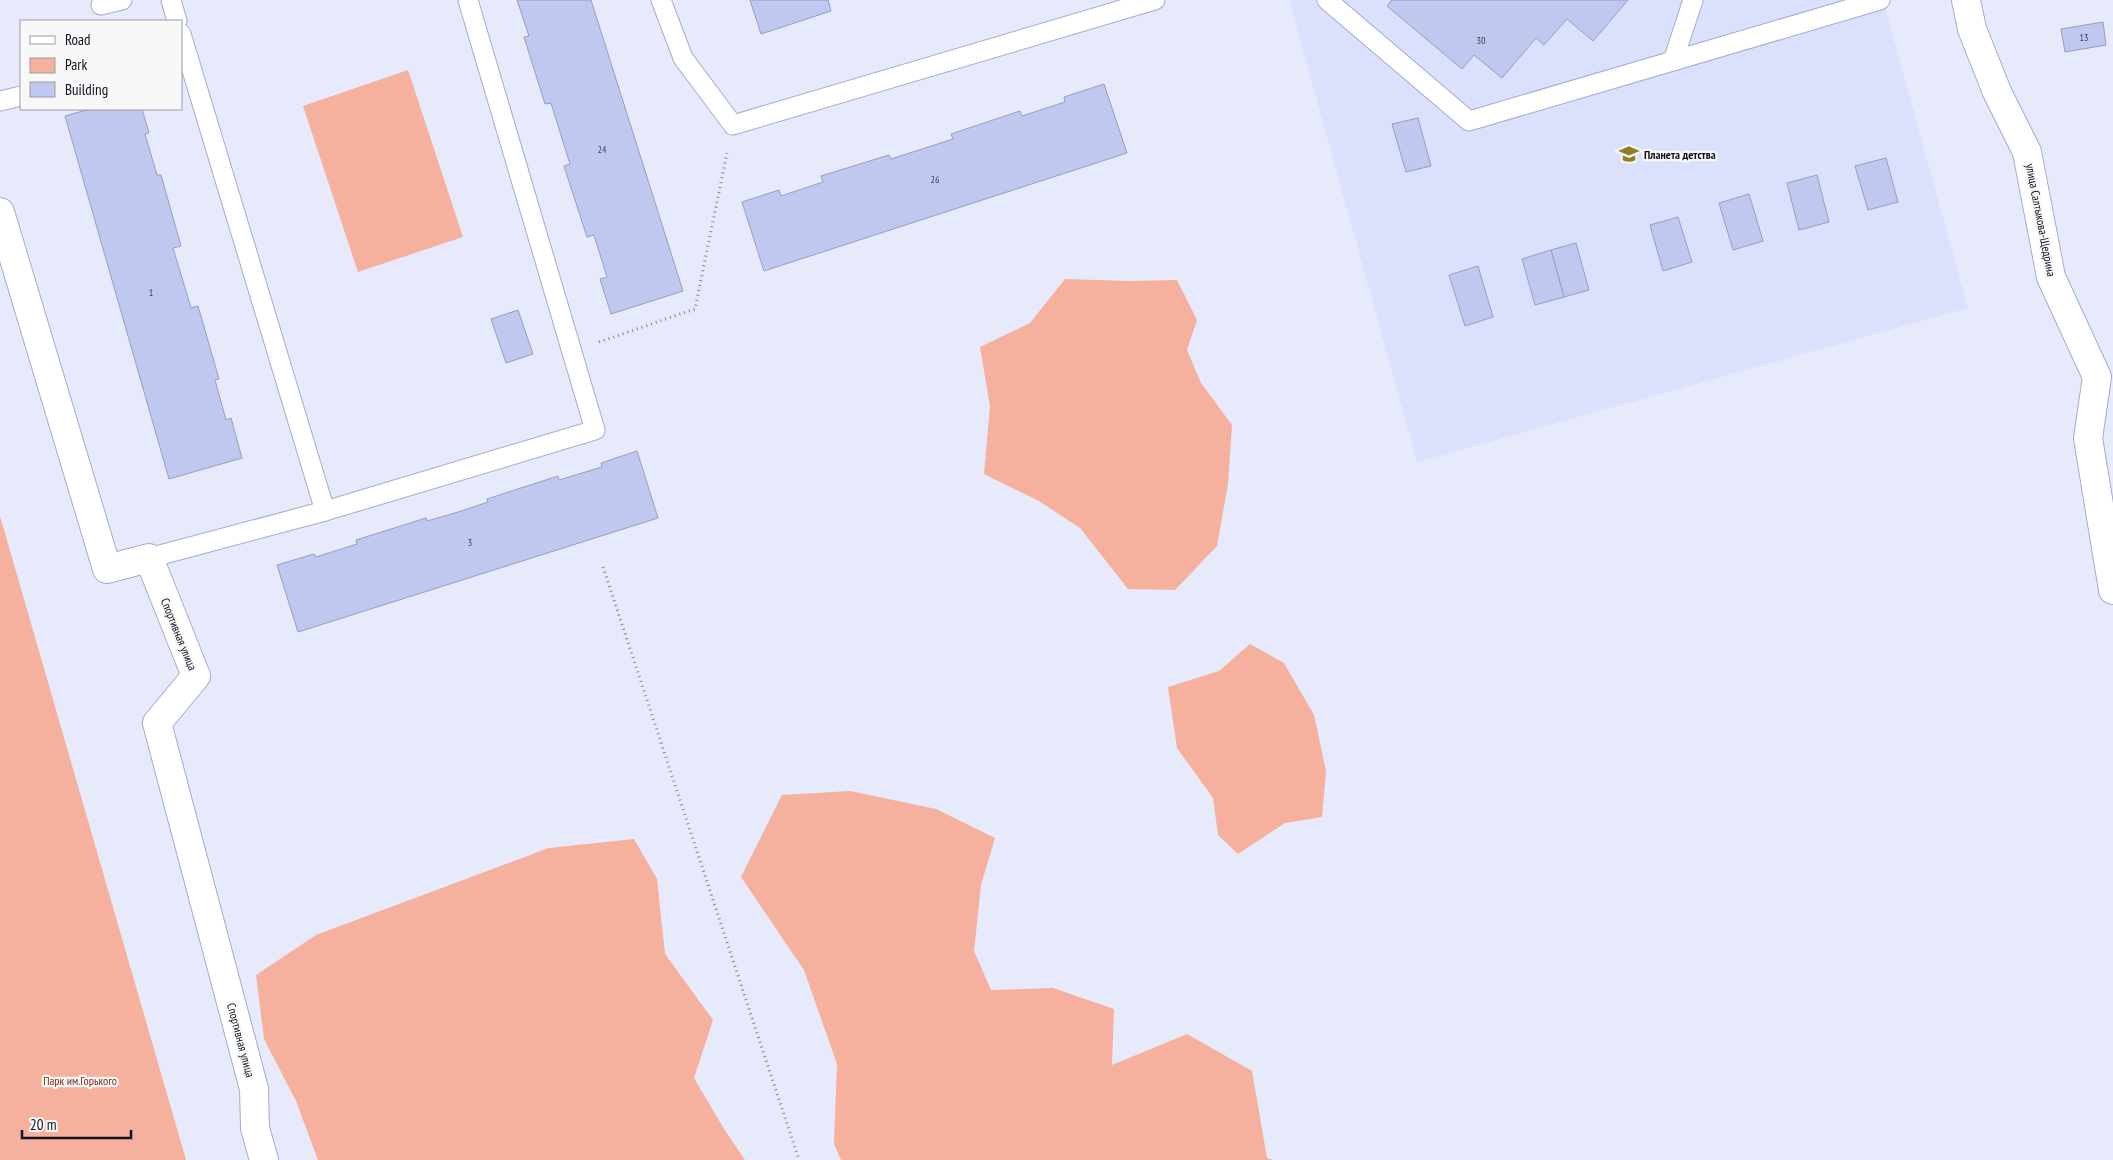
<svg xmlns="http://www.w3.org/2000/svg" width="2113" height="1160" font-family="'PT Sans Narrow',sans-serif">
  <rect width="100%" height="100%" fill="#e7eafb"/>
  <polygon fill="#dbe0fd" points="1289,0 1883,0 1968,308 1417,462"/>
  <g fill="#f5b19d">
    <polygon points="408,70 463,237 358,272 303,106"/>
    <polygon points="1065,279 1128,281 1177,280 1197,320 1187,350 1201,383 1232,425 1228,484 1217,546 1175,590 1128,589 1080,528 1039,501 984,474 990,406 980,347 1030,323"/>
    <polygon points="0,516 186,1160 0,1160"/>
    <polygon points="1250,644 1284,663 1314,715 1326,771 1322,817 1285,823 1238,854 1218,835 1213,798 1177,748 1168,687 1219,671"/>
    <polygon points="850,791 936,809 995,838 981,885 974,951 991,990 1053,988 1114,1009 1112,1065 1187,1034 1252,1071 1267,1158 1273,1160 841,1160 834,1144 837,1064 804,970 741,877 782,795"/>
    <polygon points="634,839 657,879 665,954 713,1020 694,1078 724,1129 745,1160 318,1160 296,1101 264,1039 256,975 316,935 549,848"/>
  </g>
  <g fill="#c1c8ef" stroke="#969dc3">
    <polygon points="517,0 591,0 683,291 611,314 600,279 607,277 594,235 587,237 564,166 570,164 551,103 545,104 524,37 529,36"/>
    <polygon points="750,0 828,0 831,11 761,34"/>
    <polygon points="1392,0 1628,0 1593,41 1567,19 1544,45 1536,38 1502,78 1474,55 1462,69 1387,6"/>
    <polygon points="2103,22 2106,45 2065,52 2061,29"/>
    <polygon points="1104,84 1127,153 764,271 742,202 779,190 781,196 823,182 821,176 889,155 891,159 953,139 951,134 1020,111 1022,116 1065,102 1064,97"/>
    <polygon points="90,109 142,109 149,133 145,134 157,175 161,175 181,246 173,248 191,308 198,306 219,379 215,380 226,420 231,418 242,458 169,479 65,116"/>
    <polygon points="1418,118 1431,166 1406,172 1392,124"/>
    <polygon points="1886,158 1898,202 1868,210 1855,166"/>
    <polygon points="1817,175 1829,222 1799,230 1787,183"/>
    <polygon points="1749,194 1763,241 1733,250 1719,203"/>
    <polygon points="1678,217 1692,262 1663,271 1650,225"/>
    <polygon points="1576,243 1589,290 1564,297 1551,250"/>
    <polygon points="1551,250 1564,297 1535,305 1522,259"/>
    <polygon points="1478,266 1493,317 1465,326 1449,275"/>
    <polygon points="518,310 533,354 506,363 491,319"/>
    <polygon points="637,451 658,518 298,632 277,565 314,554 316,557 357,544 356,540 426,518 427,521 458,512 488,502 487,499 558,476 559,480 602,467 601,463"/>
  </g>
  <g fill="none" stroke-linecap="round" stroke-linejoin="round">
    <defs>
      <g id="lane">
        <polyline points="171,0 177,21"/>
        <polyline points="661,0 683,58 733,125 1155,0"/>
        <polyline points="1327,0 1469,121 1880,0"/>
        <polyline points="101,5 122,0"/>
        <polyline points="181,34 188,57 181,58"/>
        <polyline points="188,57 325,511"/>
        <polyline points="1673,61 1693,0"/>
        <polyline points="0,101 21,96"/>
        <polyline points="149,558 325,511 595,430 468,0"/>
      </g>
      <g id="street">
        <polyline points="1966,0 1972,29 1997,92 2027,152 2051,277 2097,377 2088,438 2113,590"/>
        <polyline points="0,212 107,569 149,558 196,676 157,723 254,1089 255,1128 264,1160"/>
      </g>
    </defs>
    <use href="#lane" stroke="#a4abd2" stroke-width="21"/>
    <use href="#street" stroke="#a4abd2" stroke-width="30"/>
    <g stroke="#838595" stroke-width="3" stroke-dasharray="1 4" stroke-linecap="butt">
      <polyline points="599,342 695,309 727,153"/>
      <polyline points="603,567 799,1160"/>
    </g>
    <use href="#lane" stroke="#fff" stroke-width="19"/>
    <use href="#street" stroke="#fff" stroke-width="28"/>
  </g>
  <defs>
    <symbol id="school-bare" viewBox="-9 -9 18 18"><path d="M0-5L7-2L0 1L-7-2ZM-4 1L0 2.5L4 1V4Q0 6-4 4Z" fill="#917f25" stroke="#f8f8f8" stroke-width="2.5" paint-order="stroke"/></symbol>
  </defs>
  <g fill-rule="evenodd">
    <use href="#school-bare" x="1615" y="140" width="28" height="28"/>
  </g>
  <g text-anchor="middle" dominant-baseline="central" stroke-width="4.5" stroke-linejoin="round" paint-order="stroke">
    <g font-size="10" fill="#3c4054">
      <text x="2084" y="37">13</text>
      <text x="1481" y="40">30</text>
      <text x="602" y="149">24</text>
      <text x="935" y="179">26</text>
      <text x="151" y="292">1</text>
      <text x="470" y="542">3</text>
    </g>
    <g font-size="12" font-weight="bold" fill="#101220" stroke="#f8f8f8" text-anchor="start">
      <text x="1644" y="154">Планета детства</text>
    </g>
    <g font-size="12" fill="#101220" stroke="#f8f8f8">
      <text transform="translate(2041 220) rotate(79)">улица Салтыкова-Щедрина</text>
      <text transform="translate(179 634) rotate(68)">Спортивная улица</text>
      <text transform="translate(241 1040) rotate(75)">Спортивная улица</text>
    </g>
    <g font-size="12" fill="#7a2d15" stroke="#f8f8f8">
      <text x="80" y="1080">Парк им.Горького</text>
    </g>
  </g>
  <rect x="20" y="20" width="162" height="90" fill="#f8f8f8" stroke="#9b9ca2"/>
  <rect x="30" y="36" width="25" height="8" fill="#ffffff" stroke="#9b9ca2"/>
  <text x="65" y="45" font-size="15" fill="#101220">Road</text>
  <rect x="30" y="58" width="25" height="15" fill="#f5b19d" stroke="#9b9ca2"/>
  <text x="65" y="70" font-size="15" fill="#101220">Park</text>
  <rect x="30" y="82" width="25" height="15" fill="#c1c8ef" stroke="#9b9ca2"/>
  <text x="65" y="95" font-size="15" fill="#101220">Building</text>
  <path d="M22 1130v8h109v-8" fill="none" stroke="#101220" stroke-width="2.5"/>
  <text x="30" y="1130" font-size="15" fill="#101220" stroke="#f8f8f8" stroke-width="4" paint-order="stroke">20 m</text>
</svg>
